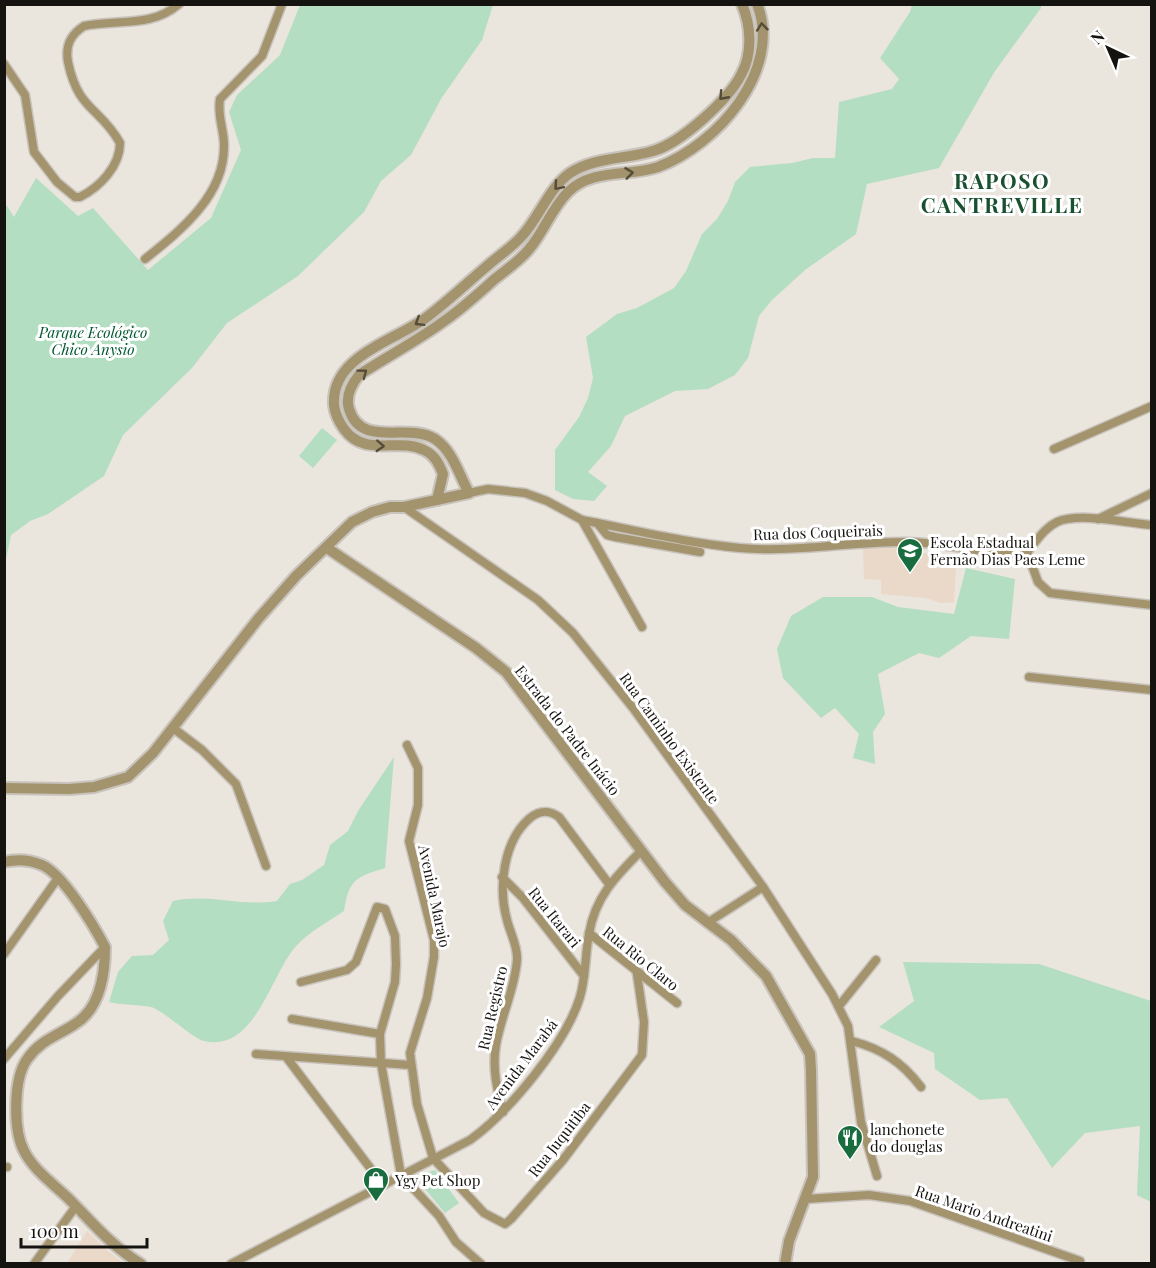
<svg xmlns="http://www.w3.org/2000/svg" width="1156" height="1268" font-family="'Playfair Display',serif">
  <rect width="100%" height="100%" fill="#eae5dd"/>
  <g fill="#ead9c8">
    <polygon points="884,546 959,559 956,568 954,602 940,603 926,598 881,594 881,580 864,579 863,549"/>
    <polygon points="87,1231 109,1252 124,1263 67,1263"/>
  </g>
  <g fill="#b4dec2">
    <polygon points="300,5 493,5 482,40 441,99 411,155 381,181 364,212 298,276 227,323 192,368 123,435 104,476 48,514 30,521 11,535 5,564 5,203 14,217 36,178 78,216 93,208 148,270 211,218 241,150 229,112 237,95 280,55"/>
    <polygon points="912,5 1041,4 1041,8 995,71 939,168 867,184 856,234 805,270 772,300 759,316 748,358 735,375 708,389 675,391 625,416 611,446 588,472 607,486 594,501 573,499 555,490 555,450 579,417 588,398 593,378 586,337 617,314 637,308 674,288 686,271 702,234 717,219 728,201 735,182 750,167 792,163 813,158 835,158 839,102 892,89 899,79 880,58 910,12"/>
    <polygon points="322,428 337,440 313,468 299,456"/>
    <polygon points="966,568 1015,579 1009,639 971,636 939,658 919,653 878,674 885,714 873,732 875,764 853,758 859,734 835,708 821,718 783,678 777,649 791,616 823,597 872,597 898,607 954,614"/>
    <path d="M394 757 385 868C355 877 349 880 344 911 328 922 310 931 296 946 271 974 255 1053 204 1041 193 1038 168 1015 154 1008 148 1005 120 1005 109 1002L118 972 132 956 153 955 169 940 163 921 173 901C209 893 241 907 277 901L290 884 302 880 324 865 330 845 348 831 358 811Z"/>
    <polygon points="903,962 1039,964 1151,1001 1151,1202 1137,1195 1140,1126 1085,1133 1052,1168 1007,1098 980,1100 935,1069 934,1053 879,1027 914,1001"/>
    <polygon points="435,1170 459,1203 445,1213 414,1176"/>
  </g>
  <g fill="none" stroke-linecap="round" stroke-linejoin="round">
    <defs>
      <g id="minor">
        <path d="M4 64 25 95 34 152 57 182 75 197H80C100 187 120 166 120 143 100 107 78 111 68 62 65 46 70 35 84 26 118 19 151 28 179 4"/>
        <path d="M145 259C180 231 225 196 224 145 224 130 217 115 220 99L262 56 282 4"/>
        <polyline points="1054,449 1152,406"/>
        <polyline points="469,493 488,489 525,493 547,501 582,520 642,627"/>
        <polyline points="404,507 538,600 573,633 633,708 763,887 832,994 848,1026 861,1122 877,1176"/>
        <polyline points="1098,519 1152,493"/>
        <path d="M582 520C634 530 687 543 740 548 796 553 853 541 909 542 949 543 987 556 1027 552 1036 542 1044 528 1057 522 1079 512 1126 523 1152 525"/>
        <polyline points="597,523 607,535 615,537 700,552"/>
        <polyline points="1027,552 1038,582 1050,593 1152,605"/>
        <polyline points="1029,677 1152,690"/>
        <polyline points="173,728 202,750 236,784 266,866"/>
        <polyline points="407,745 418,768 418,805 409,841 434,940 434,957 427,998 410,1053 417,1104 433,1158 484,1213 505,1224 511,1219 563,1160 642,1055 644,1022 637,974"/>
        <polyline points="502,877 523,898 584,976"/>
        <polyline points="707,923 763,887"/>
        <polyline points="589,933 677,1003"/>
        <polyline points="4,954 58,878"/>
        <polyline points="301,982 347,970 356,962 377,907 385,909 395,936 396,964 395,982 380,1034 381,1063 401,1175 439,1216 456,1242 481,1264"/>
        <polyline points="839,1006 876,960"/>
        <polyline points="292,1019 380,1034"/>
        <path d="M852 1041C882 1049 902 1062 921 1087"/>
        <polyline points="256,1054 410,1065"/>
        <polyline points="287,1058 383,1185"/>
        <polyline points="4,1059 58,996 105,947"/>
        <path d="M503 1112C497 1090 492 1068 496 1045 501 1016 515 989 517 960 518 946 510 933 507 920 498 888 503 841 530 818 540 810 549 810 559 817L609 884"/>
        <polyline points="4,1167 7,1167"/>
        <polyline points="806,1199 869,1195 910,1201 1080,1261"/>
        <polyline points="34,1264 76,1206"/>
        <path d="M231 1264 470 1140C509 1112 566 1043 580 997 586 977 585 955 589 934 595 897 616 876 641 851"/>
      </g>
      <g id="tertiary">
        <path d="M437 500 443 474C439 464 435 455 424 450 398 437 365 458 344 429 339 422 335 414 334 405 331 355 396 341 427 317 448 301 467 283 486 267 497 257 511 248 521 237 539 218 548 189 570 173 594 157 627 159 653 151 681 143 728 100 741 75 753 53 751 26 742 4"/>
        <polyline points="327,548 476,648 506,672 665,882 685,905 731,940 766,976 810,1054 811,1070 813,1177 789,1241 785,1264"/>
        <path d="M4 788 69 789 94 787 128 777 153 753 258 619 296 576 352 522 372 512 390 507H404L469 493C459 475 453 451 435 439 408 422 361 449 349 409 345 396 351 385 359 375 388 356 419 340 447 319 464 307 480 292 496 278 507 269 521 260 530 248 544 231 552 208 568 192 592 168 629 177 658 167 717 145 783 70 757 4"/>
        <path d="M4 862C17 859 30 860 42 865 63 874 94 926 105 947 105 974 101 1008 75 1024 57 1036 41 1040 28 1058 13 1077 13 1130 24 1151 33 1169 52 1183 67 1197 91 1221 111 1246 141 1264"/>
      </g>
    </defs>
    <use href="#minor" stroke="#c8c3bc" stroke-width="11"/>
    <use href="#tertiary" stroke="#c8c3bc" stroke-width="14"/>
    <use href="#minor" stroke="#a4946d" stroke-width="8"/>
    <use href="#tertiary" stroke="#a4946d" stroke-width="10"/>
  </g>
  <defs><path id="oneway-chevron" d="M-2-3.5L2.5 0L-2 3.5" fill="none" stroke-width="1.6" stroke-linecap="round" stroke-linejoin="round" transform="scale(1.5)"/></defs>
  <g stroke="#554d3a">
    <use href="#oneway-chevron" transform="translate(762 27) rotate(-96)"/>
    <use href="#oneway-chevron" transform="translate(723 96) rotate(132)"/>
    <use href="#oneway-chevron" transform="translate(629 173) rotate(-7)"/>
    <use href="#oneway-chevron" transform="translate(558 186) rotate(131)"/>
    <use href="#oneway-chevron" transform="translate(419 322) rotate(148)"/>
    <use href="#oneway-chevron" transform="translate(363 373) rotate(-37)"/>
    <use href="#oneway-chevron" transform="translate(380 446) rotate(3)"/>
  </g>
  <defs>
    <symbol id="school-pin" viewBox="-11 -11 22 30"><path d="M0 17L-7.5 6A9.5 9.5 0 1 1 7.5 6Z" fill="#186c3e" stroke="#fff"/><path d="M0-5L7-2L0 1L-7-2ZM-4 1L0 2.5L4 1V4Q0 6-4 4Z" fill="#fff"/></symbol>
    <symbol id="restaurant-pin" viewBox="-11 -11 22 30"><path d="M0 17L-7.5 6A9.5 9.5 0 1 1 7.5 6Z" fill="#186c3e" stroke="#fff"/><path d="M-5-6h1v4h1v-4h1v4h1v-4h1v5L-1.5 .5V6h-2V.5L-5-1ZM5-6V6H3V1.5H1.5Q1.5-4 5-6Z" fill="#fff"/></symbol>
    <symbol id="shop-pin" viewBox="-11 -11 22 30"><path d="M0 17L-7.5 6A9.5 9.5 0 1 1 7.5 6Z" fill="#186c3e" stroke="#fff"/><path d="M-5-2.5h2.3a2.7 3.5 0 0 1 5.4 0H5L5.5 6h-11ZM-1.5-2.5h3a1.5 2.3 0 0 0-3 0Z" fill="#fff"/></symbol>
  </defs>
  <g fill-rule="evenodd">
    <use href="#school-pin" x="895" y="536" width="30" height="40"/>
    <use href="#restaurant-pin" x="835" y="1123" width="30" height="40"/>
    <use href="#shop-pin" x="361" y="1165" width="30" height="40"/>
  </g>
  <g text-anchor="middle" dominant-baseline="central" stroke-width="6" stroke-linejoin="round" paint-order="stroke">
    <g font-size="15" font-style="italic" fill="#025831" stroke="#fff">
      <text x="93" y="332">Parque Ecológico<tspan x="93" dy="17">Chico Anysio</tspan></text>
    </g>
    <g font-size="15" fill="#151310" stroke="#fff">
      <text transform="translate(818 532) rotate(-2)">Rua dos Coqueirais</text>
      <text transform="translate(568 730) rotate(52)">Estrada do Padre Inácio</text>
      <text transform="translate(670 738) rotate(54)">Rua Caminho Existente</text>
      <text transform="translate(435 896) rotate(78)">Avenida Marajo</text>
      <text transform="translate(555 917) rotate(51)">Rua Itarari</text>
      <text transform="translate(641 958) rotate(39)">Rua Rio Claro</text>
      <text transform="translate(492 1008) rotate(-77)">Rua Registro</text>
      <text transform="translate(521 1064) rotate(-53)">Avenida Marabá</text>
      <text transform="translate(559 1139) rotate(-52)">Rua Juquitiba</text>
      <text transform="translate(984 1213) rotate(19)">Rua Mario Andreatini</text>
    </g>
    <g font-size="15" fill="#151310" stroke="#fff" text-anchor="start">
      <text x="930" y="542">Escola Estadual<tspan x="930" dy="17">Fernão Dias Paes Leme</tspan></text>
      <text x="870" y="1129">lanchonete<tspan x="870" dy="17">do douglas</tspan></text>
      <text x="395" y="1180">Ygy Pet Shop</text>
    </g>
    <g font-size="21" font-weight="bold" letter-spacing="1.5" fill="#195030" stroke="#fff">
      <text x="1002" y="180">RAPOSO<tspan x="1002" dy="24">CANTREVILLE</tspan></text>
    </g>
  </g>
  <rect width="1156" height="1268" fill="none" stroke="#151310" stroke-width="12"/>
  <g transform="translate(1108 48) rotate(316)" stroke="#ffffff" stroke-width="4.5" paint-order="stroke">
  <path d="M0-4.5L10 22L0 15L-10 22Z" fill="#151310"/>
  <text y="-9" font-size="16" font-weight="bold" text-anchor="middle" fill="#151310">N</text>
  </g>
  <path d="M21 1238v9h126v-9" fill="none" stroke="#151310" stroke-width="3"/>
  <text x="30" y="1238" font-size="18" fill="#151310" stroke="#ffffff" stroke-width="4.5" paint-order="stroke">100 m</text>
</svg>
